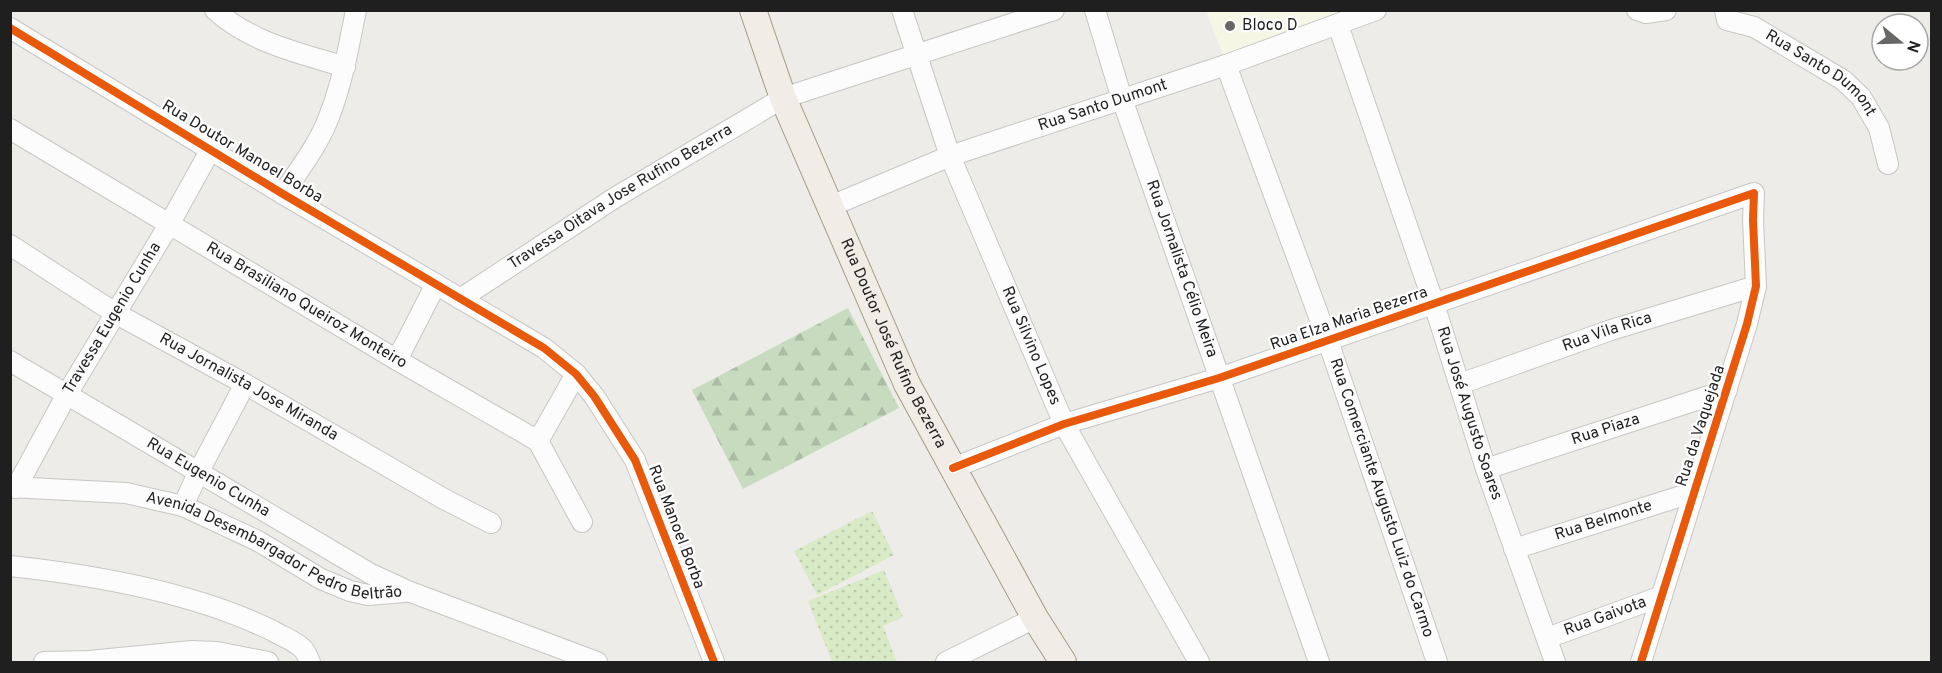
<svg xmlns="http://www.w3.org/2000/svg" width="1942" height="673" font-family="Overpass,sans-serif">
  <defs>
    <pattern id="forest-firs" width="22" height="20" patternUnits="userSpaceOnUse" patternTransform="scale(1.5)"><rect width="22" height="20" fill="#c7dcbe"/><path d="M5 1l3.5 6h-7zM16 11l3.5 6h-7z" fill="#aabca3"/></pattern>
    <pattern id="garden-dots" width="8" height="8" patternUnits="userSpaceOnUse" patternTransform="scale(1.5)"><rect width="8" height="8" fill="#d9eac7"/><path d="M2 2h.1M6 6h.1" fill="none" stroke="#bac8aa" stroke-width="1.8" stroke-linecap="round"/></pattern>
  </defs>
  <rect width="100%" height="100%" fill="#eeece8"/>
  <polygon fill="#f6f6e4" points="1206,11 1341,11 1223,55"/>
  <polygon fill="url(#forest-firs)" points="848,308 899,408 743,489 692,390"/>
  <g fill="url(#garden-dots)">
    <polygon points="872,511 894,555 817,595 794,551"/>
    <polygon points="884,570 903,617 883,626 897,662 832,662 808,601"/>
  </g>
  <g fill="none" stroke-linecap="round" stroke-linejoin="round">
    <defs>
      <g id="minor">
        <path d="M215 10C251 43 300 53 345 67"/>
        <path id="s1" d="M902 10 950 156 1064 424 1199 662"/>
        <path id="s2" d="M1095 10 1122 99 1319 662"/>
        <polyline points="1637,10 1646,13 1666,10"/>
        <path id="s3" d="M1725 10 1727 20 1754 27 1843 80 1861 97 1879 128 1888 164"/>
        <path id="s4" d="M1338 25 1434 304 1486 469 1555 662"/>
        <polyline points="10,28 283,194 544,348 576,374 594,396 635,460 714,662"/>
        <path id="s5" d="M1226 65 1328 341 1437 662"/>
        <path id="s6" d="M10 129 397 360 538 441 576 374"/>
        <path d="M283 194C300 168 320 143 330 114 343 80 349 45 356 10"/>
        <path id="s7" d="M831 206 950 156 1226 65 1376 10"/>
        <path id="s8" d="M10 245 115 313 245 384 444 499 491 523"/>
        <path id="s9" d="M460 299 616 197 783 98 1054 10"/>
        <polyline points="397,360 436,284"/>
        <path id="s10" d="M10 361 371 574 408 591 597 662"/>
        <path id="s11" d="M1460 384 1611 330 1756 286"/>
        <polyline points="538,441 582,522"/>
        <polyline points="953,468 1064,424 1219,378 1754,193 1753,220 1756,286 1747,324 1641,662"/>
        <path id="s12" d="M1486 469 1727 390"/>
        <path id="s13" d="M10 487 126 493 183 506 258 541 321 579 350 591 368 595 405 592"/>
        <path id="s14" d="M16 488 67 394 170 223 211 149"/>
        <polyline points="183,506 199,471 245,384"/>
        <path id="s15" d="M1514 549 1694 492"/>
        <path d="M10 566C95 575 196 593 273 631 283 637 296 641 304 650 307 654 308 659 310 662"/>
        <path id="s16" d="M1547 638 1662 596"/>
        <polyline points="44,662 89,661 192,651 217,652 268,662"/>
        <polyline points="946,662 1035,618"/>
      </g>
      <g id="major">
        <path id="s17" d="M753 10 783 98 907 384 1035 618 1063 662"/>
      </g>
    </defs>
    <use href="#minor" stroke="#c6c6c4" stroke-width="22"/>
    <use href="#major" stroke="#a49b84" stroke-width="28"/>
    <use href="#minor" stroke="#fcfcfc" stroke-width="20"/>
    <use href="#major" stroke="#f1ece5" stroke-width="26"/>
    <defs>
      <g id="cycleway">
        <polyline points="10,28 283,194 544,348 576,374 594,396 635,460 714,662"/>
        <polyline points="953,468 1064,424 1219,378 1754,193 1753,220 1756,286 1747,324 1641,662"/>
      </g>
    </defs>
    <use href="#cycleway" stroke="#fff" stroke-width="11"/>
    <use href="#cycleway" stroke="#e8590c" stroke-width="8"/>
  </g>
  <circle fill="#676765" stroke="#fff" stroke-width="2" cx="1230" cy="26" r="6"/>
  <g text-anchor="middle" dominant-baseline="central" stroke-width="4.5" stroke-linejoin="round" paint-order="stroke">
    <g font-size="16" fill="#1f1f1f" stroke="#fff" text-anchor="start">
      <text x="1242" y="26">Bloco D</text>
    </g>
    <g font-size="16" fill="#1f1f1f" stroke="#fff">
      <text stroke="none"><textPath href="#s3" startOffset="120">Rua Santo Dumont</textPath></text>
      <text stroke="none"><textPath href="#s7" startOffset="290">Rua Santo Dumont</textPath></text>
      <text transform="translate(242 152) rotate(31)">Rua Doutor Manoel Borba</text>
      <text stroke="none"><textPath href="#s9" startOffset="190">Travessa Oitava Jose Rufino Bezerra</textPath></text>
      <text stroke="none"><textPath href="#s2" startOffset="273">Rua Jornalista Célio Meira</textPath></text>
      <text stroke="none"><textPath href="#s6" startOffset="345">Rua Brasiliano Queiroz Monteiro</textPath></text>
      <text stroke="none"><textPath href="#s14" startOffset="195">Travessa Eugenio Cunha</textPath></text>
      <text transform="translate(1349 319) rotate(-19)">Rua Elza Maria Bezerra</text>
      <text stroke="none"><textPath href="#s11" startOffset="156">Rua Vila Rica</textPath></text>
      <text stroke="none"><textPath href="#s17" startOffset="362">Rua Doutor José Rufino Bezerra</textPath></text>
      <text stroke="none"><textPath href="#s1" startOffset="360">Rua Silvino Lopes</textPath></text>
      <text stroke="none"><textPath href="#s8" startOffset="278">Rua Jornalista Jose Miranda</textPath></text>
      <text stroke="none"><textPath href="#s4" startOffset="410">Rua José Augusto Soares</textPath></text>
      <text transform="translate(1701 426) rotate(-72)">Rua da Vaquejada</text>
      <text stroke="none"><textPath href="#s12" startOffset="126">Rua Piaza</textPath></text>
      <text stroke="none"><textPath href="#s10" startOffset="230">Rua Eugenio Cunha</textPath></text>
      <text stroke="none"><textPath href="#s5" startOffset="460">Rua Comerciante Augusto Luiz do Carmo</textPath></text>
      <text stroke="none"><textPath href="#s15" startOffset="94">Rua Belmonte</textPath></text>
      <text transform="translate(676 527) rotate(69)">Rua Manoel Borba</text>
      <text stroke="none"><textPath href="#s13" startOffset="276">Avenida Desembargador Pedro Beltrão</textPath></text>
      <text stroke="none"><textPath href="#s16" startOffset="62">Rua Gaivota</textPath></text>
    </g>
  </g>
  <rect width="1942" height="673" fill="none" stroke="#1f1f1f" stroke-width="24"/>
  <g transform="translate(1900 42) rotate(109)"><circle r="28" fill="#ffffff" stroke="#a5a5a5" stroke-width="1.5"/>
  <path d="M0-4.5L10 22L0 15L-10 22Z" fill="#676765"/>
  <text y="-9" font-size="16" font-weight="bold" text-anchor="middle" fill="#1f1f1f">N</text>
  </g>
</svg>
